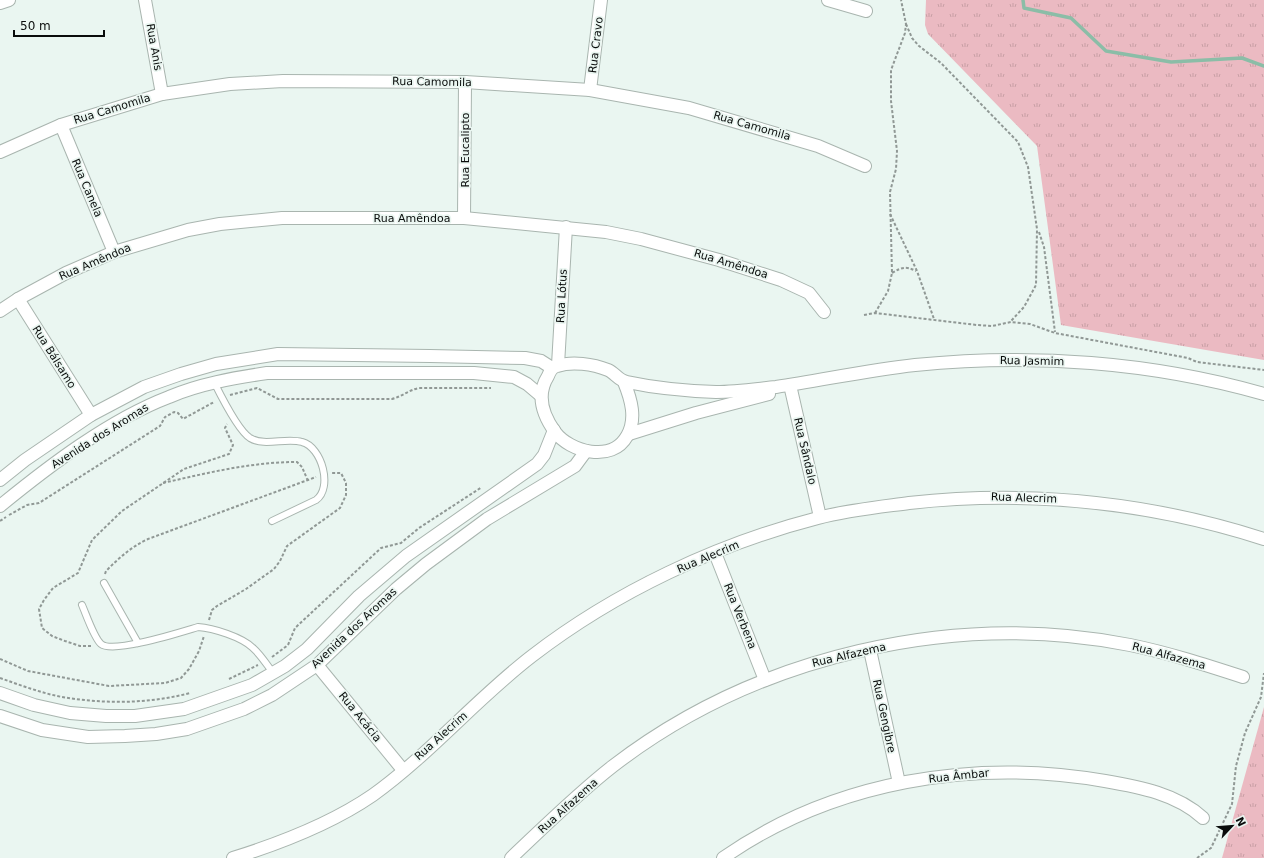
<svg xmlns="http://www.w3.org/2000/svg" width="1264" height="858" font-family="'DejaVu Sans',sans-serif">
  <defs>
    <pattern id="grass-tufts" width="24" height="20" patternUnits="userSpaceOnUse"><rect width="24" height="20" fill="#ebbac2"/><path d="M3 7l-1-3M5 7V3M7 7l1-3M15 17l-1-3M17 17v-4M19 17l1-3" fill="none" stroke="#c89fa5"/></pattern>
  </defs>
  <rect width="100%" height="100%" fill="#eaf6f1"/>
  <g fill="url(#grass-tufts)">
    <polygon points="926,0 1264,0 1264,360 1061,325 1037,146 928,34 925,25"/>
    <polygon points="1264,707 1264,858 1222,858"/>
  </g>
  <g fill="none" stroke-linecap="round" stroke-linejoin="round">
    <polyline stroke="#8bbda7" stroke-width="3.5" points="1023,0 1024,8 1071,18 1106,51 1171,62 1242,58 1264,66"/>
    <defs>
      <g id="service">
        <path d="M215 384C221 396 239 431 250 438 265 447 286 437 302 442 322 447 333 488 316 500L272 521"/>
        <polyline points="104,583 138,643"/>
        <path d="M82 605C86 614 94 638 101 644 113 654 181 632 198 627 213 628 242 637 253 648 261 655 267 665 273 673"/>
      </g>
      <g id="minor">
        <polyline points="145,0 162,94"/>
        <polyline points="828,0 866,11"/>
        <polyline points="0,3 9,0"/>
        <polyline points="590,90 601,0"/>
        <polyline points="61,125 114,252"/>
        <polyline points="0,152 61,125 162,94 230,84 283,81 465,82 590,90 689,108 818,146 865,166"/>
        <polyline points="464,218 465,82"/>
        <polyline points="18,299 91,415"/>
        <polyline points="0,311 18,299 66,273 114,252 188,230 220,224 282,218 464,218 606,232 641,239 719,260 781,280 809,293 824,312"/>
        <polyline points="558,365 566,227"/>
        <path d="M624 382C631 399 637 419 627 436 612 463 570 452 555 432 542 414 536 395 548 376 550 371 552 367 557 366 572 361 593 364 608 370 615 373 619 381 627 382 655 388 687 391 716 392 736 392 756 389 776 387 823 380 869 370 915 365 1031 353 1152 362 1264 394"/>
        <polyline points="790,385 820,517"/>
        <polyline points="629,434 696,413 769,394"/>
        <polyline points="0,480 25,460 91,415 144,387 181,374 216,364 278,354 430,356 525,358 541,361 552,368"/>
        <path d="M0 506C49 466 109 420 169 397 199 384 234 378 267 373H474L514 377 527 384 540 395"/>
        <polyline points="715,553 765,680"/>
        <polyline points="870,650 899,783"/>
        <polyline points="317,665 403,770"/>
        <polyline points="0,693 34,705 70,713 106,716 135,716 184,709 252,685 285,666 307,649 359,596 406,556 537,464 544,455 554,430"/>
        <polyline points="0,716 42,730 88,737 125,736 156,734 187,729 244,709 272,695 317,665 396,589 426,564 487,519 575,466 586,451"/>
        <path d="M233 858C281 843 331 824 373 795 430 754 476 699 532 656 615 592 717 544 818 518 848 510 879 507 909 503 1029 490 1149 502 1264 539"/>
        <path d="M511 858C544 827 577 794 613 766 756 656 953 610 1130 645 1169 653 1206 665 1243 677"/>
        <path d="M723 858C833 781 974 758 1105 781 1140 787 1177 794 1203 818"/>
      </g>
    </defs>
    <use href="#service" stroke="#a9b5af" stroke-width="8"/>
    <use href="#minor" stroke="#a9b5af" stroke-width="14"/>
    <g stroke="#909895" stroke-width="2" stroke-dasharray="3 2" stroke-linecap="butt">
      <polyline points="906,24 912,38 919,46 941,63 1018,142 1028,167 1037,229 1036,285 1024,307 1011,321"/>
      <polyline points="890,214 917,271 934,319"/>
      <polyline points="1039,232 1044,247 1055,332"/>
      <path d="M892 273C902 267 906 266 916 271"/>
      <polyline points="875,313 888,291 892,273 890,192 896,169 897,151 891,101 891,70 905,33 906,24 901,0"/>
      <polyline points="864,315 875,313 977,325 992,326 1011,322 1030,324 1055,333 1188,358 1197,362 1264,370"/>
      <path d="M230 395 257 388 278 399H392C403 396 409 390 419 388H491"/>
      <path d="M163 483C207 473 251 462 297 462L302 467 308 481"/>
      <polyline points="9,515 27,505 39,503 160,426 165,417 174,412 178,413 183,419 214,402"/>
      <polyline points="0,521 6,517"/>
      <path d="M105 574 106 571C119 558 131 547 148 539L316 477"/>
      <polyline points="209,620 212,610 217,606 246,589 274,569 280,561 287,546 340,508 346,495 346,483 341,473 332,473"/>
      <polyline points="91,646 80,646 65,641 52,636 42,628 39,609 44,600 53,588 78,573 92,540 122,511 184,469 229,454 233,445 225,428 227,424"/>
      <polyline points="272,657 288,645 295,628 381,548 401,543 419,528 482,487"/>
      <polyline points="0,659 28,671 109,686 165,683 181,678 189,669 199,651 204,636"/>
      <path d="M0 678C20 685 41 693 62 697 104 704 148 704 190 693"/>
      <polyline points="229,679 258,665"/>
      <polyline points="1197,858 1211,848 1232,804 1236,766 1245,733 1261,697 1264,673"/>
    </g>
    <use href="#service" stroke="#fff" stroke-width="6"/>
    <use href="#minor" stroke="#fff" stroke-width="12"/>
  </g>
  <g text-anchor="middle" dominant-baseline="central" stroke-width="3.5" stroke-linejoin="round" paint-order="stroke">
    <g font-size="11" fill="#090c0b" stroke="#eaf6f1">
      <text transform="translate(596 45) rotate(-83)">Rua Cravo</text>
      <text transform="translate(154 47) rotate(80)">Rua Anis</text>
      <text transform="translate(432 82) rotate(1)">Rua Camomila</text>
      <text transform="translate(112 109) rotate(-17)">Rua Camomila</text>
      <text transform="translate(752 126) rotate(16)">Rua Camomila</text>
      <text transform="translate(465 150) rotate(-90)">Rua Eucalipto</text>
      <text transform="translate(87 188) rotate(67)">Rua Canela</text>
      <text x="412" y="218">Rua Amêndoa</text>
      <text transform="translate(95 262) rotate(-23)">Rua Amêndoa</text>
      <text transform="translate(731 264) rotate(17)">Rua Amêndoa</text>
      <text transform="translate(562 296) rotate(-87)">Rua Lótus</text>
      <text transform="translate(54 357) rotate(58)">Rua Bálsamo</text>
      <text transform="translate(1032 361) rotate(1)">Rua Jasmim</text>
      <text transform="translate(100 436) rotate(-32)">Avenida dos Aromas</text>
      <text transform="translate(805 451) rotate(77)">Rua Sândalo</text>
      <text transform="translate(1024 498) rotate(2)">Rua Alecrim</text>
      <text transform="translate(708 557) rotate(-23)">Rua Alecrim</text>
      <text transform="translate(740 616) rotate(68)">Rua Verbena</text>
      <text transform="translate(354 628) rotate(-43)">Avenida dos Aromas</text>
      <text transform="translate(849 655) rotate(-13)">Rua Alfazema</text>
      <text transform="translate(1169 656) rotate(15)">Rua Alfazema</text>
      <text transform="translate(884 716) rotate(78)">Rua Gengibre</text>
      <text transform="translate(360 717) rotate(51)">Rua Acácia</text>
      <text transform="translate(441 736) rotate(-42)">Rua Alecrim</text>
      <text transform="translate(959 776) rotate(-6)">Rua Âmbar</text>
      <text transform="translate(568 806) rotate(-42)">Rua Alfazema</text>
    </g>
  </g>
  <g transform="translate(1232 826) rotate(64)" stroke="#eaf6f1" stroke-width="3" paint-order="stroke">
  <path d="M0-3L7 15L0 10L-7 15Z" fill="#090c0b"/>
  <text y="-6" font-size="11" font-weight="bold" text-anchor="middle" fill="#090c0b">N</text>
  </g>
  <path d="M14 30v6h90v-6" fill="none" stroke="#090c0b" stroke-width="2"/>
  <text x="20" y="30" font-size="12" fill="#090c0b" stroke="#eaf6f1" stroke-width="3" paint-order="stroke">50 m</text>
</svg>
